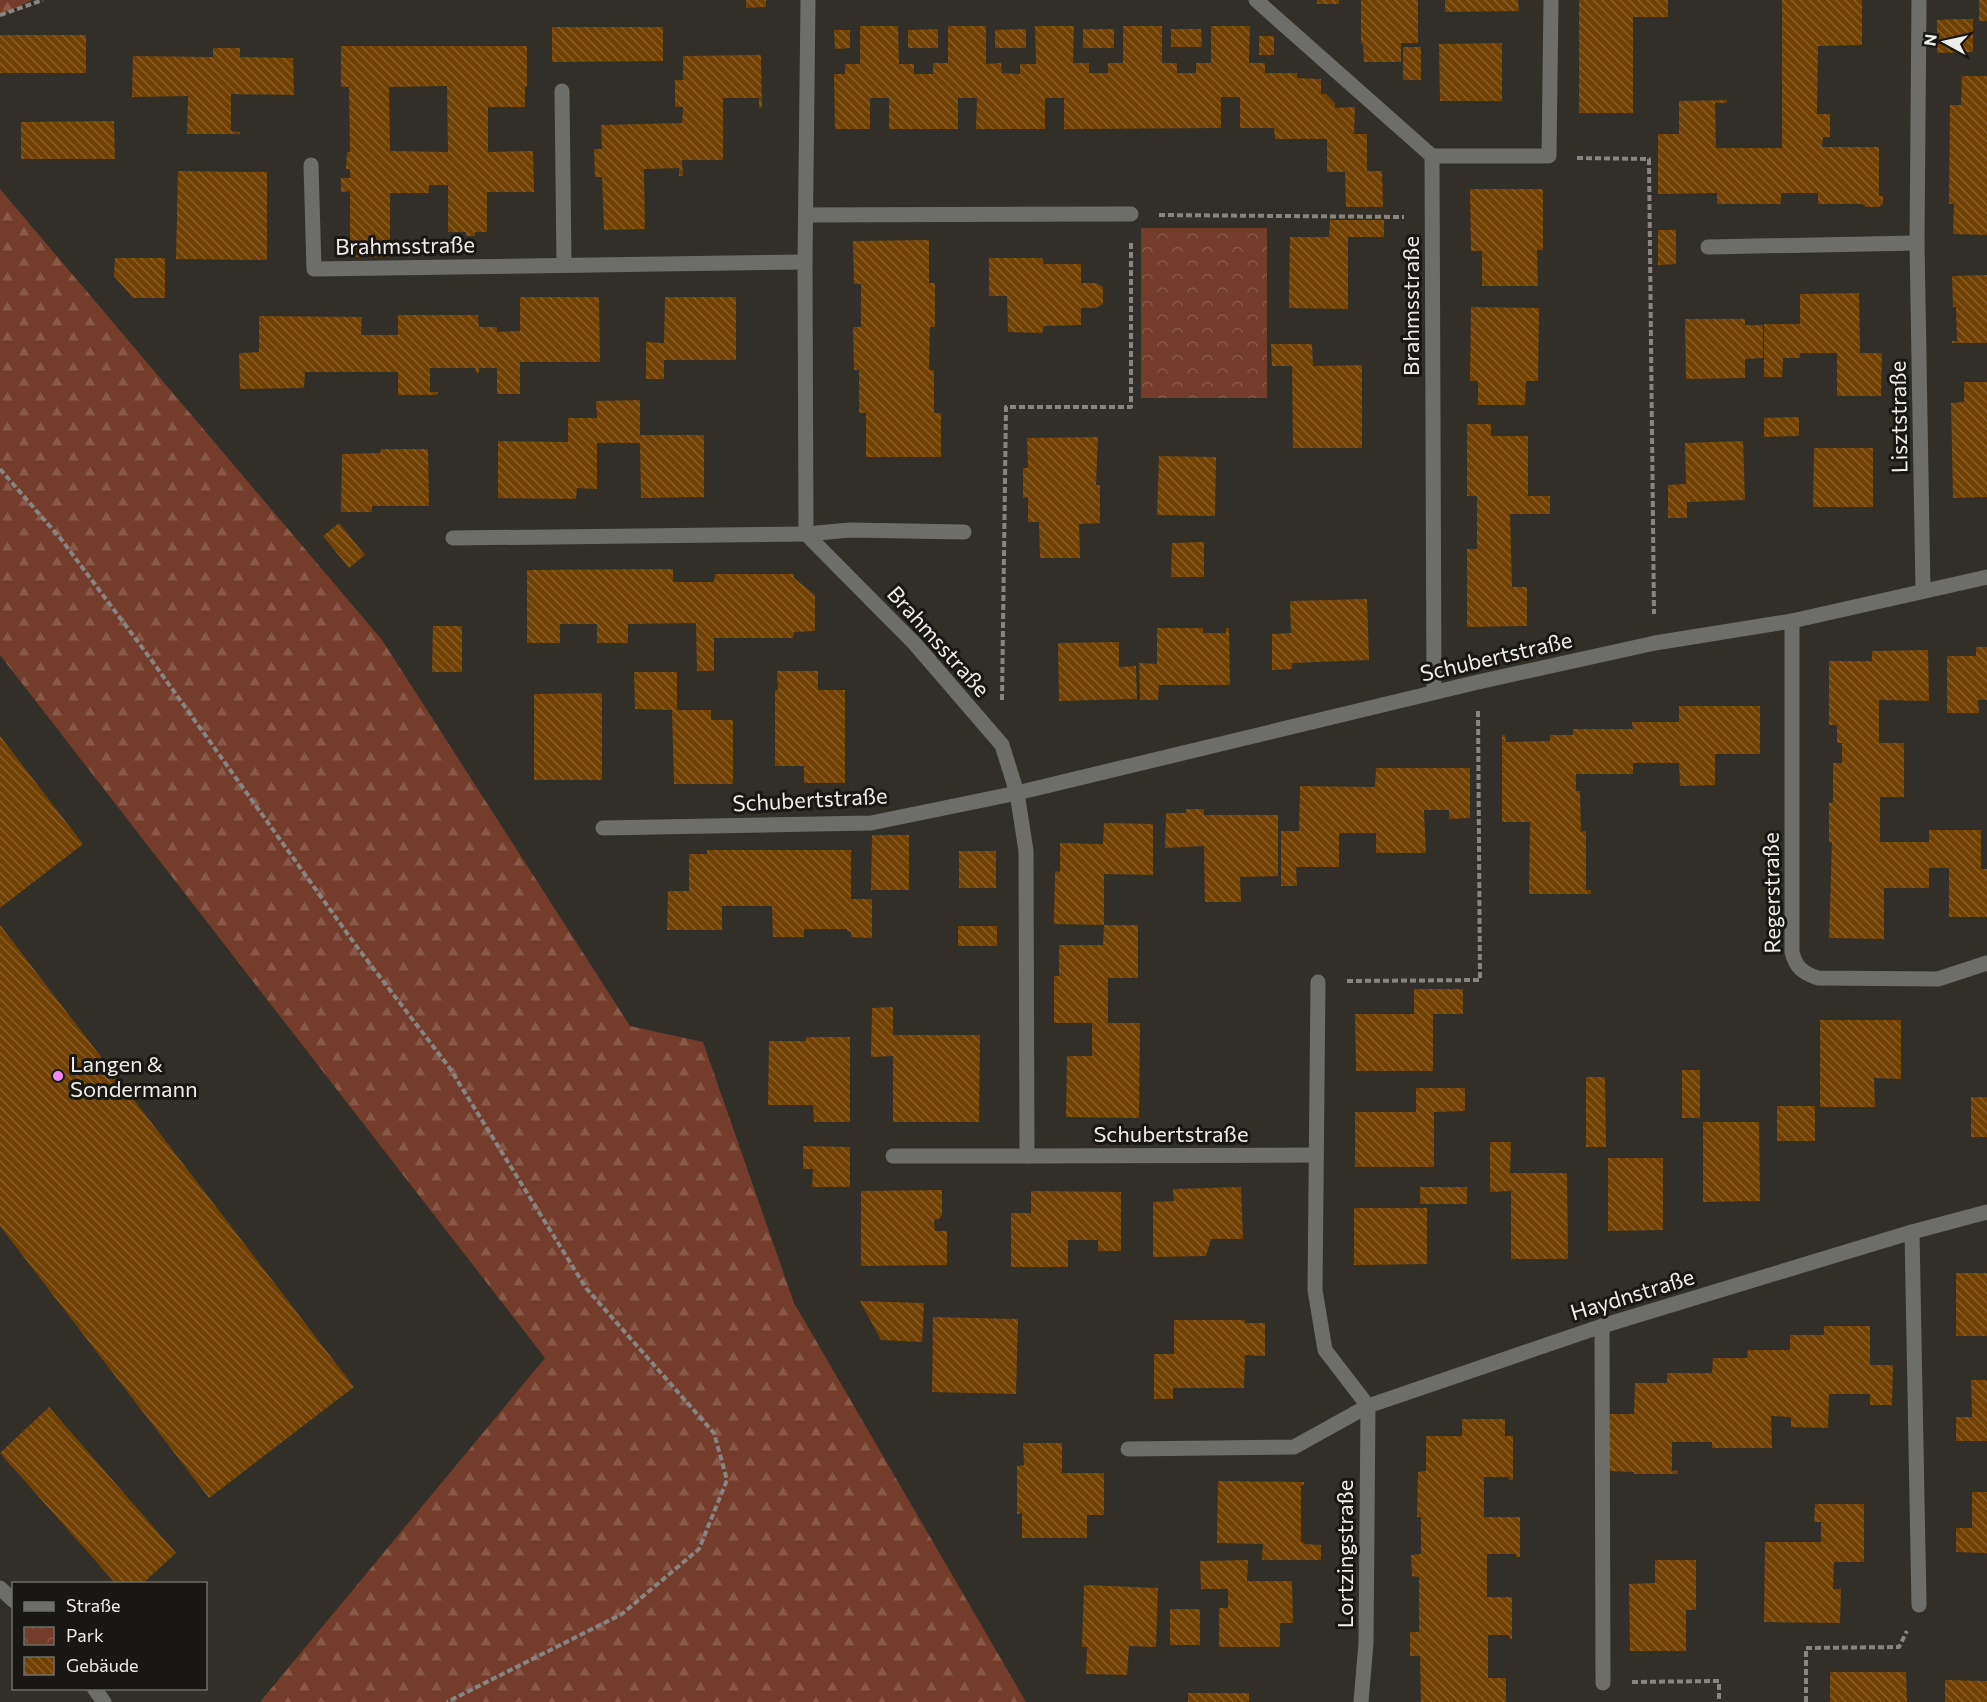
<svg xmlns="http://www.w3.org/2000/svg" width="1987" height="1702" font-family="Commissioner,sans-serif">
  <defs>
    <pattern id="forest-firs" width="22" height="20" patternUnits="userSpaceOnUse" patternTransform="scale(1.5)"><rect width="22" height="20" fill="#743c2a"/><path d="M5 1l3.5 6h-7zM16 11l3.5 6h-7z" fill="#885849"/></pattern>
    <pattern id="park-crowns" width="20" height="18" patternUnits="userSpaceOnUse" patternTransform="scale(1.5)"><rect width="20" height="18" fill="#743c2a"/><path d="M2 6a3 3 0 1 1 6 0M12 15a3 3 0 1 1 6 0" fill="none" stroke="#885849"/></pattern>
    <pattern id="building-back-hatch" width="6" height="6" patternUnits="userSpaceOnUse" patternTransform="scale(1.5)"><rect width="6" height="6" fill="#714104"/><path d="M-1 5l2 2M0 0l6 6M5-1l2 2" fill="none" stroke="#865d29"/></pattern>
  </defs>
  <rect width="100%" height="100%" fill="#322f28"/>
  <g fill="url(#forest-firs)">
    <polygon points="0,0 32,0 0,16"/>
    <polygon points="0,189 382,640 630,1026 703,1042 794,1303 1026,1702 260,1702 545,1358 0,655"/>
  </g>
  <rect fill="url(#park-crowns)" x="1141" y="228" width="126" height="170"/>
  <g fill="url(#building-back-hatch)" fill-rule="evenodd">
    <polygon points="746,0 766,0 766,7 746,8"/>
    <rect x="1317" y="0" width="22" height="4"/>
    <polygon points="1361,0 1418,0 1418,43 1401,43 1401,62 1364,62 1363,44 1361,44"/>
    <polygon points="1445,0 1518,0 1519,11 1445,12"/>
    <polygon points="1579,0 1668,0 1668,17 1633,17 1633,113 1579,113"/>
    <polygon points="1782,0 1862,0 1862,45 1818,46 1817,114 1830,114 1830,137 1823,137 1822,147 1879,147 1879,196 1883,196 1883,204 1879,207 1866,207 1862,204 1818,204 1818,193 1781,193 1781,204 1717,204 1717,193 1658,194 1658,134 1679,134 1679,101 1727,100 1726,103 1715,103 1716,148 1782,148"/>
    <rect x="1979" y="0" width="8" height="21"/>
    <polygon points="1956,19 1973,19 1973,52 1937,53 1937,20"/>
    <polygon points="860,26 898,26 899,64 914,64 914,74 933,74 933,63 948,63 948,26 986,26 986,64 1001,63 1002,73 1020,74 1020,64 1036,64 1035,26 1074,26 1073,63 1089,63 1089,73 1108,73 1108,63 1123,63 1123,26 1162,26 1162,63 1177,63 1177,73 1196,73 1196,63 1211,63 1211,26 1250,26 1249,63 1265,63 1265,73 1297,73 1297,78 1321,79 1321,94 1326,94 1335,103 1335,108 1355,107 1354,134 1367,134 1367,171 1382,171 1383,207 1346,207 1345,172 1327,172 1327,139 1275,139 1274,128 1240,128 1240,97 1221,97 1221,128 1064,129 1064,98 1045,98 1045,129 976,129 977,98 958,98 958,129 889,129 889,98 870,98 870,129 835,129 834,74 845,74 845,64 860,64"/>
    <polygon points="552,27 663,27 663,61 552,62"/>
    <polygon points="938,29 938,48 908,48 908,30"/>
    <polygon points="1026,29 1026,48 995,48 995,30"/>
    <rect x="1083" y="29" width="31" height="19"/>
    <polygon points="1171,29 1201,29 1202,47 1171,47"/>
    <polygon points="834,30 850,30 850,48 835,49"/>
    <rect x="0" y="35" width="86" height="38"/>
    <rect x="1259" y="36" width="15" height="19"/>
    <polygon points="1502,43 1502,101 1440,101 1439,44"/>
    <path d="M341 46H527V86L525 87V107H488V152L533 151 534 192H487V232H475V236H466V232H448V185H429V193H390V257H350V191L341 192V178H350V169H346L347 152H350L349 87H341ZM447 86 448 152 390 151 389 87Z"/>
    <rect x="1403" y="47" width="18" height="33"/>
    <polygon points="213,48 240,48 240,57 293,58 294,95 231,94 231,131 240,132 240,134 187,134 188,96 132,97 133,56 213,57"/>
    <polygon points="761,55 762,108 759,108 759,98 723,98 723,160 682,160 683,176 679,176 679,168 644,169 645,229 604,230 602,177 595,177 594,149 602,149 601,125 682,123 683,107 675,107 675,80 683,80 683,56"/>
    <polygon points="1962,76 1987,76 1987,235 1953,234 1954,204 1949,204 1950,105 1961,105"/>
    <polygon points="114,121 115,159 21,159 21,122"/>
    <polygon points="178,171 267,172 267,260 176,259"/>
    <polygon points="1470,189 1543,189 1543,250 1537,250 1538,286 1482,286 1482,251 1471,251"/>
    <polygon points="1330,220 1384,220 1384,237 1348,237 1348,309 1289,308 1290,237 1329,237"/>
    <polygon points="1658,230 1676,230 1676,264 1658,265"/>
    <polygon points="929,240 929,283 935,283 935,327 930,327 929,370 934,370 934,413 941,413 941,457 866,457 866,413 859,413 859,370 854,370 853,327 861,327 861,284 854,284 853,241"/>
    <polygon points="115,258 165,258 165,298 133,298 114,276"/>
    <polygon points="989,258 1042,258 1044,264 1081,264 1081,283 1096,283 1103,287 1103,304 1096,308 1081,308 1081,325 1044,326 1042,333 1008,332 1007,296 989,296"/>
    <polygon points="1987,275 1987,343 1952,343 1952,341 1957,341 1956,307 1953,307 1952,276"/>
    <polygon points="1859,293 1860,353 1882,353 1881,396 1837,396 1837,353 1800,353 1800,358 1783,358 1782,377 1764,377 1764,324 1800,324 1800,294"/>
    <polygon points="520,297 599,297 600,362 520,362 520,394 497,394 497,368 479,368 479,373 476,373 475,368 430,368 430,392 438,392 437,395 398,395 398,372 305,372 304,388 240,389 239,353 259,352 259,316 362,317 361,335 398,335 398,315 478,315 479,327 497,327 497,332 520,331"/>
    <polygon points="665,297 736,297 736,360 664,360 664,379 646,379 646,342 664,343"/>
    <polygon points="1471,307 1539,308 1538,381 1526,381 1525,405 1478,405 1478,381 1470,381"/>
    <polygon points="1685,319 1745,319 1745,325 1763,325 1763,358 1745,359 1745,378 1686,379"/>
    <polygon points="1271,344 1312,344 1313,366 1362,365 1362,448 1293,448 1292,366 1272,366"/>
    <polygon points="1964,382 1987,382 1987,497 1953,498 1951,403 1964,402"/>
    <polygon points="640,400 640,435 704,435 704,497 641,498 640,443 597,443 597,489 577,488 576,499 498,498 498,441 568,442 568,418 597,418 596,401"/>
    <polygon points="1799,417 1799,436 1764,437 1764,418"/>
    <polygon points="1467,424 1491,424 1491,436 1528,436 1528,496 1550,496 1550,514 1510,514 1512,587 1527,587 1527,626 1467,627 1467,549 1477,549 1477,496 1467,496"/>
    <polygon points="1098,437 1096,485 1100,485 1100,523 1079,524 1080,558 1040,558 1039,522 1028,522 1028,497 1023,498 1023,468 1028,468 1027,438"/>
    <polygon points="1743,441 1745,500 1687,502 1687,518 1668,518 1668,485 1686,484 1685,443"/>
    <polygon points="1814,448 1873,448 1873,507 1813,507"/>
    <polygon points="381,449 428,449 429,506 372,506 372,512 341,512 342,454 380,453"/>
    <polygon points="1159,456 1216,457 1215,516 1157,515"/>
    <polygon points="339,523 365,555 349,568 323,536"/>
    <polygon points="1204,542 1204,577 1171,577 1172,543"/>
    <polygon points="673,569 673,582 714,582 715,574 794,574 794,578 815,595 815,631 794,632 793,638 714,638 714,671 697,671 696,623 628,624 628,643 597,643 597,624 560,624 560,643 527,643 527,570"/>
    <polygon points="1367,599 1369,660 1292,663 1292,669 1272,670 1272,634 1291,633 1290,601"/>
    <polygon points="433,626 462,626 462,672 432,672"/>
    <polygon points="1157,628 1203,628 1203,633 1226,633 1226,628 1229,628 1230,685 1159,685 1158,700 1140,700 1139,663 1157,664"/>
    <polygon points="1119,642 1119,667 1136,666 1137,699 1059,701 1058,643"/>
    <polygon points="1976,647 1987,647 1987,700 1978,700 1979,713 1947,713 1947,656 1976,656"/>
    <polygon points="1928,650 1929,701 1879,700 1879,743 1904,743 1904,797 1880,797 1880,842 1929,842 1929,830 1981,830 1981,869 1987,869 1987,917 1949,917 1949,868 1929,868 1929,888 1884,888 1884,939 1829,938 1832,842 1829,842 1829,803 1833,802 1833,763 1842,763 1842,743 1837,743 1837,725 1829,725 1829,661 1872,661 1872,651"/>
    <polygon points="777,671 818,671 818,690 845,690 845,783 804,783 804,766 775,766 775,690 778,690"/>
    <polygon points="634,672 677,672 677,710 711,710 711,720 733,720 733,784 674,784 672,710 635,709"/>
    <polygon points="602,693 602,780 534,780 534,694"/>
    <polygon points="1679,706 1760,706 1760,754 1715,754 1715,785 1680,786 1679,763 1633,763 1633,774 1576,774 1576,791 1580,791 1581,832 1586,831 1586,890 1591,890 1591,894 1529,894 1530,822 1502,822 1502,735 1505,735 1506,742 1550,741 1550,735 1573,735 1573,729 1633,729 1632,722 1679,722"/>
    <polygon points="0,736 83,844 0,908"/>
    <polygon points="1376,768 1470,768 1470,818 1449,819 1449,810 1424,810 1426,853 1376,853 1376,833 1339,833 1339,867 1296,867 1297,886 1281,886 1281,831 1299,831 1300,786 1375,787"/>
    <polygon points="1186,809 1204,809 1204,815 1278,815 1278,876 1240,877 1241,902 1205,902 1204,846 1165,848 1166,813 1186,813"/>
    <polygon points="1104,823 1153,824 1153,875 1104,874 1104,925 1054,924 1055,871 1060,872 1060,843 1103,844"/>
    <polygon points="872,835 909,835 909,890 871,890"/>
    <polygon points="707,850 851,850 851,899 872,899 872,938 851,937 851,932 847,931 847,929 804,929 804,937 773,937 772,906 722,906 722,930 667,930 668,891 689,891 689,854 707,854"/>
    <rect x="959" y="851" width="37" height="37"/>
    <polygon points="0,925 354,1387 209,1498 0,1226"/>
    <polygon points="1104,925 1138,925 1138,978 1108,978 1108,1023 1140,1023 1139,1118 1066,1117 1067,1056 1092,1056 1092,1023 1054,1023 1054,976 1059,976 1059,945 1103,945"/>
    <rect x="958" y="926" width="39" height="20"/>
    <polygon points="1414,989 1463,989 1463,1014 1433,1014 1433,1071 1356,1071 1355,1014 1414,1014"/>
    <polygon points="893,1007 893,1035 980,1035 979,1122 893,1122 893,1056 871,1057 872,1008"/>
    <polygon points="1820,1020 1901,1020 1901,1079 1874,1078 1875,1107 1820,1107"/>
    <polygon points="806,1037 850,1037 850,1122 814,1122 813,1105 768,1105 769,1041 806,1041"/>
    <rect x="1682" y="1070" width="18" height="48"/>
    <polygon points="1586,1077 1605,1077 1606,1147 1586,1147"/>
    <polygon points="1416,1088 1465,1088 1465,1111 1434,1112 1434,1167 1355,1167 1355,1112 1416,1112"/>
    <rect x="1971" y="1097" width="16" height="40"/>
    <rect x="1777" y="1106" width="38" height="35"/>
    <polygon points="1703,1122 1759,1122 1760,1201 1703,1202"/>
    <polygon points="1490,1142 1511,1142 1510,1173 1567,1173 1568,1259 1511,1259 1511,1191 1490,1192"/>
    <polygon points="803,1146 850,1147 850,1187 812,1187 813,1169 803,1169"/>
    <polygon points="1608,1158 1663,1158 1663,1230 1608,1231"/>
    <polygon points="1241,1187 1243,1239 1211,1239 1206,1256 1153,1257 1153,1202 1174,1201 1173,1189"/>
    <rect x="1420" y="1187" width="47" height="17"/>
    <polygon points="942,1190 942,1215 939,1219 934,1220 935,1231 947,1231 947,1265 861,1266 861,1191"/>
    <polygon points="1031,1191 1121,1192 1121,1251 1098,1251 1098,1240 1068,1240 1068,1267 1011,1267 1011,1213 1031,1213"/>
    <polygon points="1354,1208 1427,1208 1427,1264 1354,1265"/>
    <rect x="1956" y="1273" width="31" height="63"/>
    <polygon points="860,1301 924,1303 922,1342 881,1340"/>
    <polygon points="933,1317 1018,1319 1016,1394 932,1392"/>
    <polygon points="1174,1320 1245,1320 1245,1323 1265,1323 1265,1356 1245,1355 1244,1388 1173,1388 1173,1399 1154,1399 1154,1354 1174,1354"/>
    <polygon points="1824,1326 1870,1326 1870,1365 1893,1365 1892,1405 1870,1405 1870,1394 1829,1394 1828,1428 1791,1427 1791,1417 1771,1416 1772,1448 1712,1448 1712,1442 1672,1442 1672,1471 1677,1470 1678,1474 1634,1474 1634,1472 1609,1471 1609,1414 1634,1414 1635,1383 1667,1383 1667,1373 1712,1373 1713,1358 1747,1358 1748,1350 1790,1350 1790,1335 1824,1335"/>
    <polygon points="1971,1380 1987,1380 1987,1441 1956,1441 1956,1417 1972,1417"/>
    <polygon points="49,1407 176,1553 142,1584 116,1584 0,1453"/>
    <polygon points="1462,1419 1505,1419 1505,1436 1513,1436 1513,1480 1509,1480 1509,1477 1484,1477 1484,1517 1520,1517 1520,1557 1516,1557 1516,1554 1487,1554 1487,1597 1512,1597 1512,1639 1510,1639 1509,1635 1488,1635 1488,1678 1506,1678 1506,1702 1421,1702 1420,1656 1410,1656 1410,1632 1419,1632 1419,1577 1412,1576 1411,1555 1421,1554 1421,1517 1417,1517 1418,1472 1426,1471 1426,1436 1462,1436"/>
    <polygon points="1023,1443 1062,1443 1062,1473 1104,1473 1104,1515 1087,1515 1087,1538 1022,1538 1022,1513 1017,1514 1017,1466 1024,1465"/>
    <polygon points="1218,1481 1304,1482 1304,1485 1301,1485 1301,1542 1303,1542 1304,1544 1321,1545 1321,1560 1262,1560 1263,1544 1217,1543"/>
    <polygon points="1972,1492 1987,1492 1987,1553 1956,1552 1956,1528 1972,1528"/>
    <polygon points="1815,1504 1864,1504 1864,1562 1834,1562 1833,1589 1841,1589 1840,1623 1764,1622 1765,1542 1821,1542 1821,1522 1814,1522"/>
    <polygon points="1248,1560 1247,1581 1292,1581 1293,1623 1280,1623 1280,1647 1219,1647 1219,1608 1228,1608 1228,1589 1201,1589 1200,1561"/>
    <polygon points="1655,1560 1696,1560 1696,1610 1686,1610 1686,1651 1630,1651 1629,1584 1655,1583"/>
    <polygon points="1084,1585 1158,1588 1156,1647 1129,1646 1127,1675 1086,1674 1087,1647 1082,1647"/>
    <rect x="1170" y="1609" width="30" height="36"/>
    <polygon points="1830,1672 1906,1672 1907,1702 1830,1702"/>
    <polygon points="1945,1680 1987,1681 1987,1702 1945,1702"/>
    <rect x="1188" y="1693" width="61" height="9"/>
  </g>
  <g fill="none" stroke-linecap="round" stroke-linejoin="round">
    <g stroke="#888580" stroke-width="4" stroke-dasharray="6 3" stroke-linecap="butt">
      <polyline points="0,15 43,0"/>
      <polyline points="1577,158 1649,159 1654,614"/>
      <polyline points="1159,215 1404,217"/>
      <polyline points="0,469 61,539 150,658 357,947 449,1067 586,1288 714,1433 727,1480 699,1549 622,1614 447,1702"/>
      <polyline points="1002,700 1006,407 1131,407 1131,242"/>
      <polyline points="1347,981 1480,980 1478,710"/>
      <polyline points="1632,1682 1719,1681 1719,1702"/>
      <polyline points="1806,1702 1806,1648 1899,1647 1907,1631"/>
    </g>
    <g stroke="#6d6e6a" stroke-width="15">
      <polyline points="806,215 1131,214"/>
      <polyline points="806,534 850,530 964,532"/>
      <polyline points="1602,1326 1603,1683"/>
    </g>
    <g stroke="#6d6e6a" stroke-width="15">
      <polyline points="808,0 805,262 806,534 915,644 1002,745 1017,793 1026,851 1027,1156 1316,1155"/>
      <polyline points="1256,0 1432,156 1434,692"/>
      <polyline points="1919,0 1917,243 1923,591"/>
      <polyline points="562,91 564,264"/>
      <polyline points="1432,156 1549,156 1551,0"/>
      <polyline points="311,165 314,269 805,262"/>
      <polyline points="1708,247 1917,243"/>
      <polyline points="453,538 806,534"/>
      <path d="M1792 621V952C1796 968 1803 973 1818 978L1938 979 1987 963"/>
      <polyline points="603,828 871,823 1017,793 1478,682 1655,643 1792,621 1987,577"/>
      <polyline points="1318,982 1315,1290 1325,1350 1368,1406 1602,1326 1912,1232 1987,1212"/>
      <polyline points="893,1156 1027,1156"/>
      <polyline points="1912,1232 1919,1605"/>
      <polyline points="1128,1449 1294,1447 1368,1406 1366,1643 1361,1702"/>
      <polyline points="0,1588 14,1601"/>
      <polyline points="94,1688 104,1702"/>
    </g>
  </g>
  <circle fill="#f28af3" stroke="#181714" stroke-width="2" cx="58" cy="1076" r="6"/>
  <g text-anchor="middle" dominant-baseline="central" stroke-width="6" stroke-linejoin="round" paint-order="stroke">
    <g font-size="22" fill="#efede9" stroke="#181714">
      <text transform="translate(405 245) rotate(-1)">Brahmsstraße</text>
      <text transform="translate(1410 306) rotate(-90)">Brahmsstraße</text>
      <text transform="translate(1898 417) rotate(-91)">Lisztstraße</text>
      <text transform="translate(939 641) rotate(48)">Brahmsstraße</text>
      <text transform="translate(1496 656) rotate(-13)">Schubertstraße</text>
      <text transform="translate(810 799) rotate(-3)">Schubertstraße</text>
      <text transform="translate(1771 893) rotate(-91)">Regerstraße</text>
      <text x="1171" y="1133">Schubertstraße</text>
      <text transform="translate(1632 1294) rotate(-17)">Haydnstraße</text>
      <text transform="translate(1344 1554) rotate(-90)">Lortzingstraße</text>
    </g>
    <g font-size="22" fill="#efede9" stroke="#181714" text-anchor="start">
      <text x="70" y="1063">Langen &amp;<tspan x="70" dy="25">Sondermann</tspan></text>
    </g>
  </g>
  <rect x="12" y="1582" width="195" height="108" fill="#181714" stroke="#6e6d69" stroke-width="1.5"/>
  <rect x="24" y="1602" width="30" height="9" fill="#6d6e6a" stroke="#6e6d69" stroke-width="1.5"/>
  <text x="66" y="1612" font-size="18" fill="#efede9">Straße</text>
  <rect x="24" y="1627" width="30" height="18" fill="url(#park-crowns)" stroke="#6e6d69" stroke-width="1.5"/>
  <text x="66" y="1642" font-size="18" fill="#efede9">Park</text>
  <rect x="24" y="1657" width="30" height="18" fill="url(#building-back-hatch)" stroke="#6e6d69" stroke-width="1.5"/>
  <text x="66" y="1672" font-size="18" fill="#efede9">Gebäude</text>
  <g transform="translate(1945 42) rotate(278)" stroke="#181714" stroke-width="4.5" paint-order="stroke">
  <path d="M0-4.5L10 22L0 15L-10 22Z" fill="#efede9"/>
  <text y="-9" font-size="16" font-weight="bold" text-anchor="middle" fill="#efede9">N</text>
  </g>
</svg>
